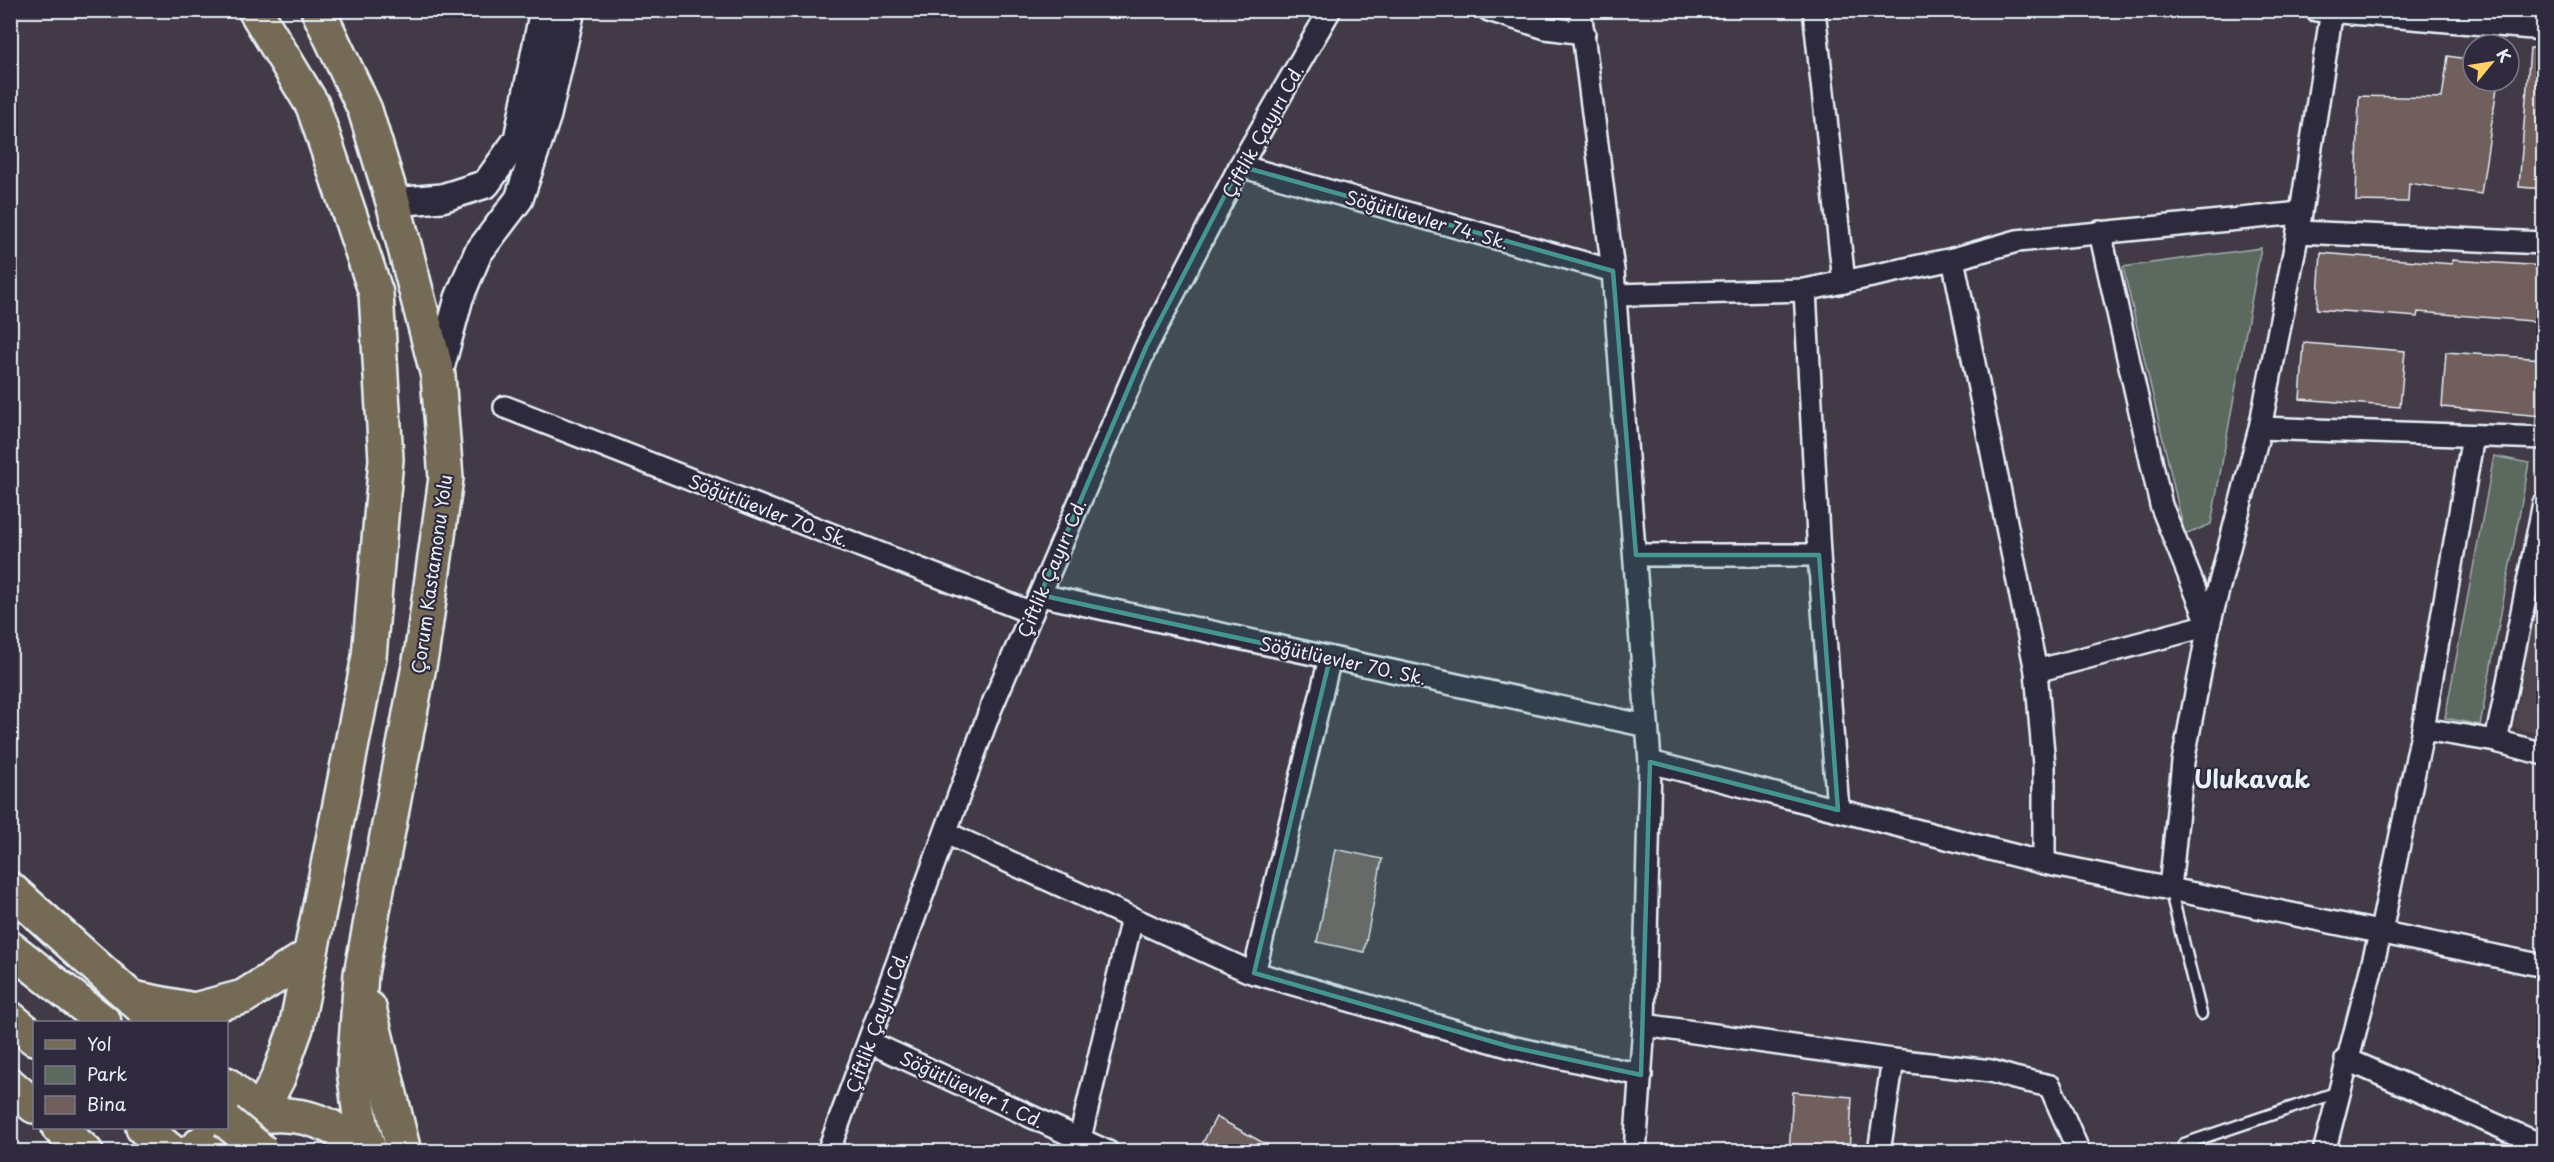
<svg xmlns="http://www.w3.org/2000/svg" width="2554" height="1162" font-family="'Playpen Sans',sans-serif">
  <rect width="100%" height="100%" fill="#423a47"/>
  <filter id="ink" filterUnits="userSpaceOnUse"><feTurbulence type="fractalNoise" baseFrequency=".0167" numOctaves="2"/><feDisplacementMap in="SourceGraphic" scale="12" xChannelSelector="R" yChannelSelector="G"/><feConvolveMatrix kernelMatrix="1 2 1 2 8 2 1 2 1" color-interpolation-filters="sRGB"/></filter>
  <g filter="url(#ink)">
    <polygon fill="#50454e" points="2543,567 2543,735 2514,728"/>
    <g fill="#5b695f" stroke="#a2adac" stroke-width="1.5">
      <polygon points="2261,248 2211,524 2185,535 2123,267"/>
      <polygon points="2494,456 2529,463 2480,725 2445,718"/>
    </g>
    <g fill="#705e5d" stroke="#e8f1f8" stroke-width="1.5">
      <polygon points="2530,48 2544,48 2544,189 2519,187"/>
      <polygon points="2448,56 2473,60 2473,81 2498,81 2481,194 2409,183 2408,202 2356,201 2359,96 2442,98"/>
      <polygon points="2321,253 2452,264 2452,260 2544,266 2544,322 2418,312 2417,317 2317,309"/>
      <polygon points="2304,343 2405,351 2400,407 2300,399"/>
      <polygon points="2446,352 2544,359 2542,416 2442,407"/>
      <polygon points="1335,849 1382,859 1364,952 1317,942"/>
      <polygon points="1793,1092 1852,1097 1849,1152 1789,1152"/>
      <polygon points="1216,1117 1280,1152 1198,1152"/>
    </g>
    <g fill="none" stroke-linecap="round" stroke-linejoin="round">
      <defs>
        <g id="service">
          <polyline points="2170,888 2201,1014"/>
          <polyline points="2184,1144 2338,1092"/>
        </g>
        <g id="minor">
          <polyline points="1489,10 1546,28 1584,33"/>
          <polyline points="1580,10 1613,271 1650,762 1644,1025 1635,1152"/>
          <polyline points="1814,10 1844,282"/>
          <polyline points="2316,10 2544,29"/>
          <polyline points="1240,166 1613,271"/>
          <polyline points="2100,232 2161,505 2209,625"/>
          <polyline points="2298,232 2544,243"/>
          <polyline points="1953,259 2036,671 2044,765 2044,863"/>
          <polyline points="1805,290 1819,555 1838,810"/>
          <polyline points="1615,295 1805,290 1953,259 2017,241 2300,213"/>
          <polyline points="505,407 1032,613"/>
          <polyline points="2260,428 2544,438"/>
          <polyline points="1636,555 1819,555"/>
          <polyline points="1040,595 1647,726"/>
          <polyline points="2036,671 2209,625"/>
          <polyline points="2423,729 2496,741 2544,754"/>
          <polyline points="2496,741 2544,503"/>
          <polyline points="1650,762 2044,863 2544,966"/>
          <polyline points="946,833 1248,971 1511,1047 1641,1075"/>
          <polyline points="2170,888 2183,762 2209,625 2260,428 2298,232 2332,10"/>
          <polyline points="1254,973 1330,658"/>
          <polyline points="1644,1025 1893,1060 1991,1071 2014,1078 2050,1086 2079,1152"/>
          <polyline points="869,1042 1108,1152"/>
          <polyline points="2346,1059 2544,1146"/>
          <polyline points="1077,1151 1132,918"/>
          <polyline points="828,1152 991,708 1146,347 1240,166 1330,10"/>
          <polyline points="1879,1152 1893,1060"/>
          <polyline points="2324,1152 2381,931 2423,729 2473,436"/>
        </g>
        <g id="tertiary">
          <polyline points="393,202 442,198 486,184 518,139 544,10"/>
          <polyline points="438,376 459,298 478,253 519,199 547,115 571,10"/>
        </g>
        <g id="primary">
          <path d="M234 1122C267 1112 300 1111 331 1127 342 1133 352 1144 361 1152"/>
          <polyline points="191,1152 220,1128"/>
        </g>
        <g id="trunk">
          <polyline points="318,10 365,110 393,202 438,376 446,478 422,650 361,974 354,1070 361,1124 370,1152"/>
          <polyline points="10,889 158,1022"/>
          <polyline points="10,948 104,1022"/>
          <polyline points="132,998 194,1010 243,997 310,955"/>
          <polyline points="369,1008 404,1152"/>
          <polyline points="10,1018 34,1038"/>
          <polyline points="226,1084 259,1114 278,1078 296,1028 369,657 386,459 376,293 313,106 255,10"/>
          <polyline points="10,1085 34,1106"/>
          <polyline points="59,1128 86,1152"/>
          <polyline points="143,1128 172,1152"/>
        </g>
      </defs>
      <use href="#service" stroke="#e8f1f8" stroke-width="15"/>
      <use href="#minor" stroke="#e8f1f8" stroke-width="26"/>
      <use href="#tertiary" stroke="#e8f1f8" stroke-width="32"/>
      <use href="#primary" stroke="#e8f1f8" stroke-width="38"/>
      <use href="#trunk" stroke="#e8f1f8" stroke-width="38"/>
      <use href="#service" stroke="#2f2a3d" stroke-width="10"/>
      <use href="#minor" stroke="#2f2a3d" stroke-width="21"/>
      <use href="#tertiary" stroke="#2f2a3d" stroke-width="27"/>
      <use href="#primary" stroke="#756a55" stroke-width="33"/>
      <use href="#trunk" stroke="#756a55" stroke-width="33"/>
      <defs>
        <polyline id="trunk-bridge" points="226,1121 263,1152"/>
      </defs>
      <use href="#trunk-bridge" stroke="#e8f1f8" stroke-width="38" stroke-linecap="butt"/>
      <use href="#trunk-bridge" stroke="#756a55" stroke-width="33"/>
    </g>
  </g>
  <path fill="#459590" fill-opacity="0.2" stroke="#459590" stroke-width="4.5" stroke-linejoin="round" d="M1240 166 1613 271 1636 555H1819L1838 810 1650 762 1641 1075 1511 1047 1254 973 1330 658 1040 595 1146 347Z"/>
  <g text-anchor="middle" dominant-baseline="central" stroke-width="4.5" stroke-linejoin="round" paint-order="stroke">
    <g font-size="18" fill="#e8f1f8" stroke="#2f2a3d">
      <text transform="translate(1262 131) rotate(-61)">Çiftlik Çayırı Cd.</text>
      <text transform="translate(1427 219) rotate(16)">Söğütlüevler 74. Sk.</text>
      <text transform="translate(769 510) rotate(21)">Söğütlüevler 70. Sk.</text>
      <text transform="translate(1051 568) rotate(-67)">Çiftlik Çayırı Cd.</text>
      <text transform="translate(431 574) rotate(-82)">Çorum Kastamonu Yolu</text>
      <text transform="translate(1343 660) rotate(12)">Söğütlüevler 70. Sk.</text>
      <text transform="translate(876 1022) rotate(-70)">Çiftlik Çayırı Cd.</text>
      <text transform="translate(972 1089) rotate(25)">Söğütlüevler 1. Cd.</text>
    </g>
    <g font-size="24" font-weight="bold" fill="#e8f1f8" stroke="#2f2a3d">
      <text x="2252" y="778">Ulukavak</text>
    </g>
  </g>
  <rect width="2554" height="1162" fill="none" stroke="#2f2a3d" stroke-width="36"/>
  <rect x="18" y="18" width="2518" height="1126" fill="none" stroke="#e8f1f8" stroke-width="2" filter="url(#ink)"/>
  <rect x="33" y="1021" width="195" height="108" fill="#2f2a3d" stroke="#797a88" stroke-width="1.5"/>
  <rect x="45" y="1040" width="30" height="9" fill="#756a55" stroke="#797a88" stroke-width="1.5"/>
  <text x="87" y="1051" font-size="18" fill="#e8f1f8">Yol</text>
  <rect x="45" y="1066" width="30" height="18" fill="#5b695f" stroke="#797a88" stroke-width="1.5"/>
  <text x="87" y="1081" font-size="18" fill="#e8f1f8">Park</text>
  <rect x="45" y="1096" width="30" height="18" fill="#705e5d" stroke="#797a88" stroke-width="1.5"/>
  <text x="87" y="1111" font-size="18" fill="#e8f1f8">Bina</text>
  <g transform="translate(2491 63) rotate(60)"><circle r="28" fill="#2f2a3d" stroke="#797a88" stroke-width="1.5"/>
  <path d="M0-4.5L10 22L0 15L-10 22Z" fill="#ffd166"/>
  <text y="-9" font-size="16" font-weight="bold" text-anchor="middle" fill="#e8f1f8">K</text>
  </g>
</svg>
